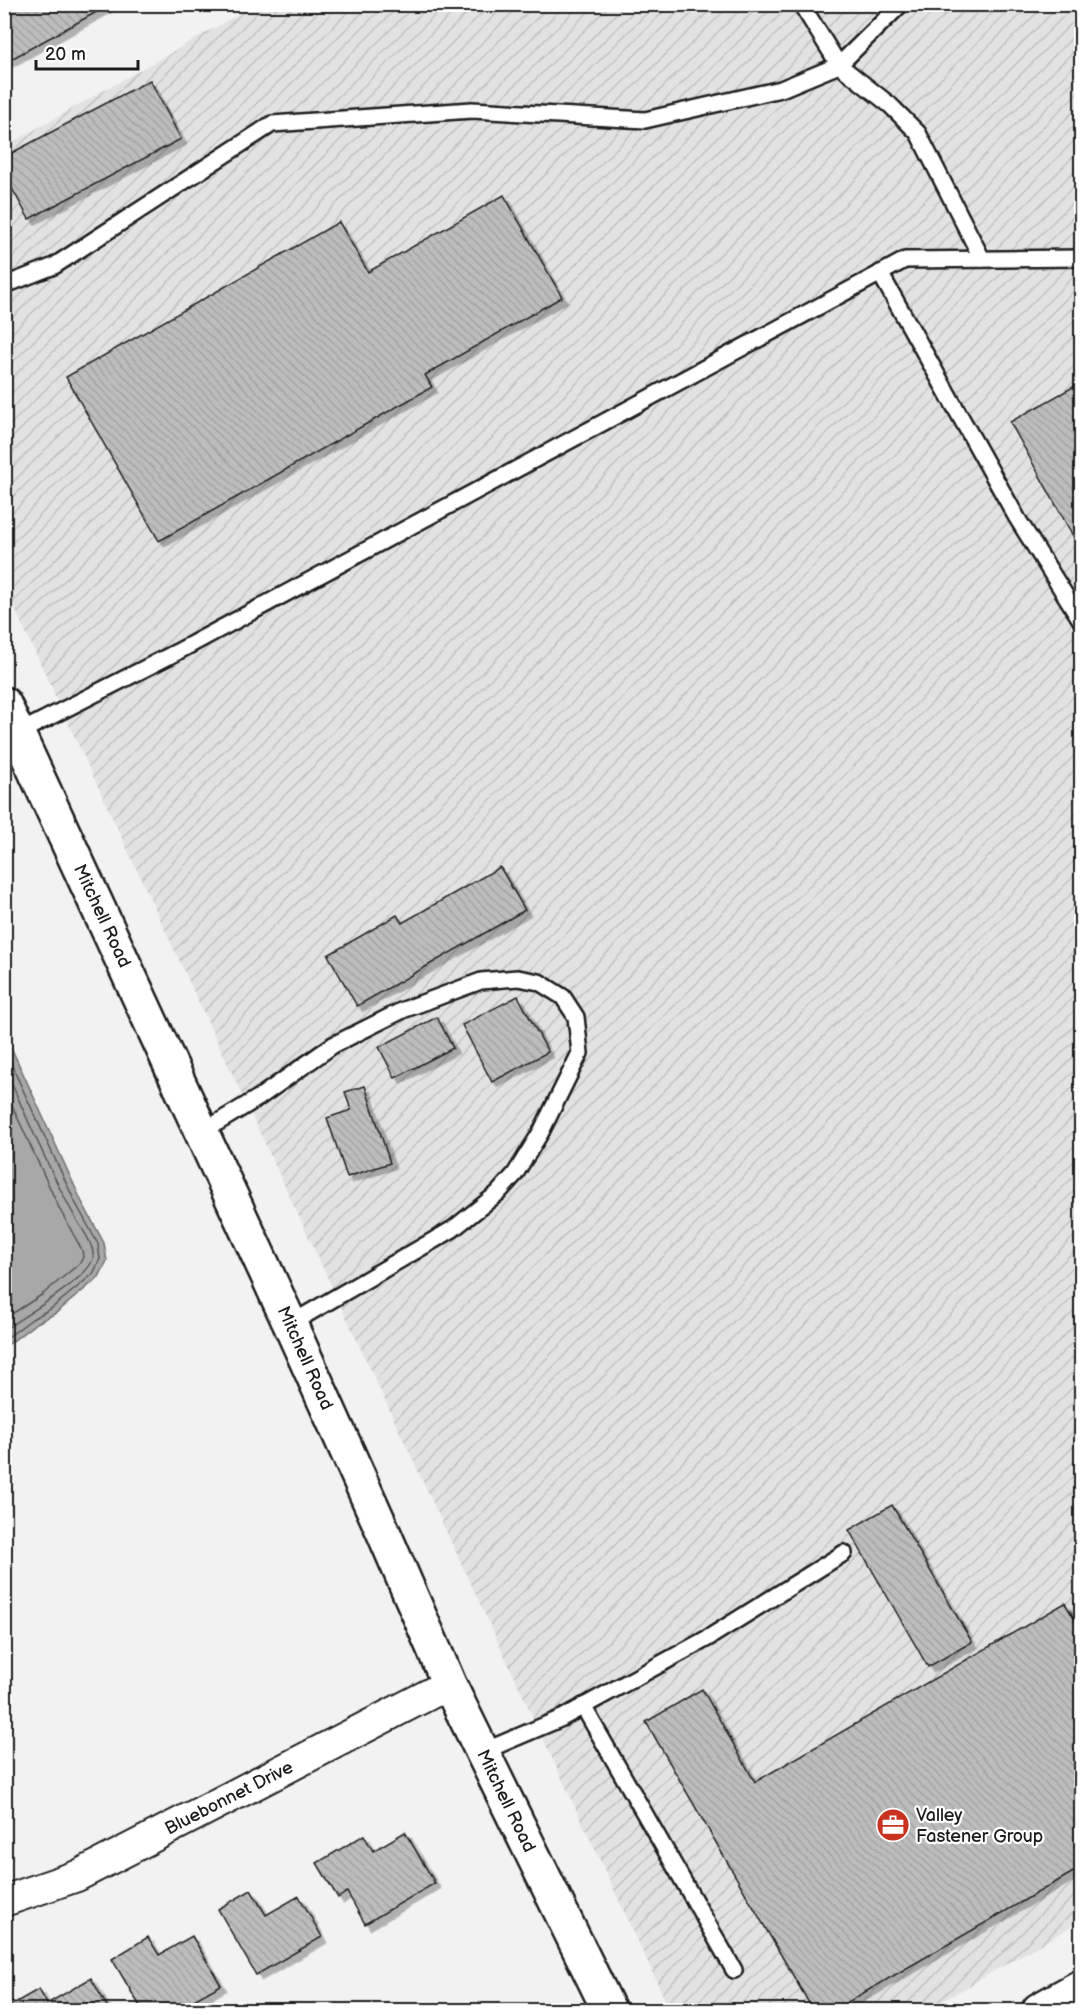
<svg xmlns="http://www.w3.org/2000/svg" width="1086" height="2015" font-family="'Balsamiq Sans',sans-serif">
  <defs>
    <pattern id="industrial-furrows" width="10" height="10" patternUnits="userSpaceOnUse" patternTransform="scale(1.5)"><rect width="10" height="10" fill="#e2e2e2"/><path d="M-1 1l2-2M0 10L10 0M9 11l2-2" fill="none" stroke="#c1c1c1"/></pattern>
    <pattern id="building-back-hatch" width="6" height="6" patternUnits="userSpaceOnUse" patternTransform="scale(1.5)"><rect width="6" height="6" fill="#bdbdbd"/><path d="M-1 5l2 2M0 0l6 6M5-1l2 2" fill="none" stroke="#a2a2a2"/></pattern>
    <filter id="shadow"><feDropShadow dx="5.5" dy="5.5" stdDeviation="0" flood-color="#0004"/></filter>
  </defs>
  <rect width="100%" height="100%" fill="#f2f2f2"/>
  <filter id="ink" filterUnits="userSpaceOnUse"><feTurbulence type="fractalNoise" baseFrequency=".0167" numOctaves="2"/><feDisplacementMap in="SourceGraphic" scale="12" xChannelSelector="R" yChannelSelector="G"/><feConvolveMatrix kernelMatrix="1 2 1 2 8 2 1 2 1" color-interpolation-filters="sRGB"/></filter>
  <g filter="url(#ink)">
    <polygon fill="url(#industrial-furrows)" points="255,5 1081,5 1081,1921 927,2010 670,2010 5,588 4,147"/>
    <polygon fill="#a8a8a8" stroke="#707070" stroke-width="1.5" points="5,1034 81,1200 104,1243 107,1261 99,1277 56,1313 35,1324 5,1347"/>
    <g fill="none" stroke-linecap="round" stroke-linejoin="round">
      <g stroke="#545454" stroke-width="1.5">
        <polyline points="4,1049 75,1202 98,1244 100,1259 93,1274 52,1308 32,1319 4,1340"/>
        <path d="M4 1067C27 1117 48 1169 75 1217 81 1228 95 1245 93 1258 90 1278 22 1317 4 1330"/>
        <polyline points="4,1088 60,1210 82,1250 83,1257 80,1263 43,1294 4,1319"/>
      </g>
    </g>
    <g fill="url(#building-back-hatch)" stroke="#1c1c1c" stroke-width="1.5" filter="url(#shadow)">
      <polygon points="4,4 111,4 4,63"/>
      <polygon points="150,80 181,139 29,219 4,174 4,157"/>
      <polygon points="504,195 562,297 425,375 432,387 159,541 66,377 339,222 368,272"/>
      <polygon points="1082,382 1082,552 1010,422"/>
      <polygon points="500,867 525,910 357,1006 328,955 397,915 402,923"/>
      <polygon points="518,996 548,1052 492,1082 462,1025"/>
      <polygon points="437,1017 453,1048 395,1078 379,1047"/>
      <polygon points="365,1086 390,1163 347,1177 327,1118 351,1110 345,1092"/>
      <polygon points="892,1505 972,1642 928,1667 849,1530"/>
      <polygon points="1065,1603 1082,1632 1082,1867 834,2010 813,2010 646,1722 702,1689 755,1782"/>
      <polygon points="405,1832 435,1883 365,1924 347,1892 338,1898 317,1863 364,1835 373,1851"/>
      <polygon points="251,1890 266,1915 299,1896 322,1937 256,1975 218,1909"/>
      <polygon points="192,1936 221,1985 176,2010 142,2010 112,1959 148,1937 159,1955"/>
      <polygon points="91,1978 109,2010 7,2010 6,2008 39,1989 47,2004"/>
    </g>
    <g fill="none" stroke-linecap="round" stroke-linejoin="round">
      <defs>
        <g id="lane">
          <polyline points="801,4 839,65 901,4"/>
          <polyline points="880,273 1017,518 1082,622"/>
          <polyline points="4,281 13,282 54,266 272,124 472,110 645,120 781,89 839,65 890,105 918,133 982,259"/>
          <polyline points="18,733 177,652 905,260 1082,258"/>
          <polyline points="202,1132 258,1098 333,1045 403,1010 481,981 518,978 539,982 563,997 576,1017 580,1053 541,1132 515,1174 498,1193 453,1229 290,1324"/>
          <polyline points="583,1706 734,1970"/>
          <polyline points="482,1752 562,1718 708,1638 844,1553"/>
        </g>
        <polyline id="street" points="4,1901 77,1876 449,1684"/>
        <g id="secondary">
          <polyline points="4,704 290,1324 382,1529 449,1684 609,2010"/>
          <polyline points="1039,2010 1082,1986"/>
        </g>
      </defs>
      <use href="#lane" stroke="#1c1c1c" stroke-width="20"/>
      <use href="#street" stroke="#1c1c1c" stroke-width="34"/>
      <use href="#secondary" stroke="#1c1c1c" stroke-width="38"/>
      <use href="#lane" stroke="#fff" stroke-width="15"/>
      <use href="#street" stroke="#fff" stroke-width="30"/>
      <use href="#secondary" stroke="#fff" stroke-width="33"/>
    </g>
  </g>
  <defs>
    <symbol id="office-disc" viewBox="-11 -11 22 22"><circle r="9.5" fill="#c8321e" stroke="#fff"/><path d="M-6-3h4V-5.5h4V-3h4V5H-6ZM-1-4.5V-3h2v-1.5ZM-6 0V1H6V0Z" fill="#fff"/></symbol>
  </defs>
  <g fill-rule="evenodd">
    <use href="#office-disc" x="874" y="1806" width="38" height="38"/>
  </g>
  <g text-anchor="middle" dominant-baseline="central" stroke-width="4.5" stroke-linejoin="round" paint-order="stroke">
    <g font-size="18" fill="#1c1c1c" stroke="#fff">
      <text transform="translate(102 916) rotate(65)">Mitchell Road</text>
      <text transform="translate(305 1358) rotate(66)">Mitchell Road</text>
      <text transform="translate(229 1798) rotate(-27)">Bluebonnet Drive</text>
      <text transform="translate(506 1801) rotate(64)">Mitchell Road</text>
    </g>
    <g font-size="18" fill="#1c1c1c" stroke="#fff" text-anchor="start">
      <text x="916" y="1815">Valley<tspan x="916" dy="21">Fastener Group</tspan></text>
    </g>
  </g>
  <rect width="1086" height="2015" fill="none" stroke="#fff" stroke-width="24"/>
  <rect x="12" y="12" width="1062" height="1991" fill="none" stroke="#1c1c1c" stroke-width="2" filter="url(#ink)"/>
  <path d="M36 60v9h102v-9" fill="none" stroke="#1c1c1c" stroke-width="3"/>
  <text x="45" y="60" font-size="18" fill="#1c1c1c" stroke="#ffffff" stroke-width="4.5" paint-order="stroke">20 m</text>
</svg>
